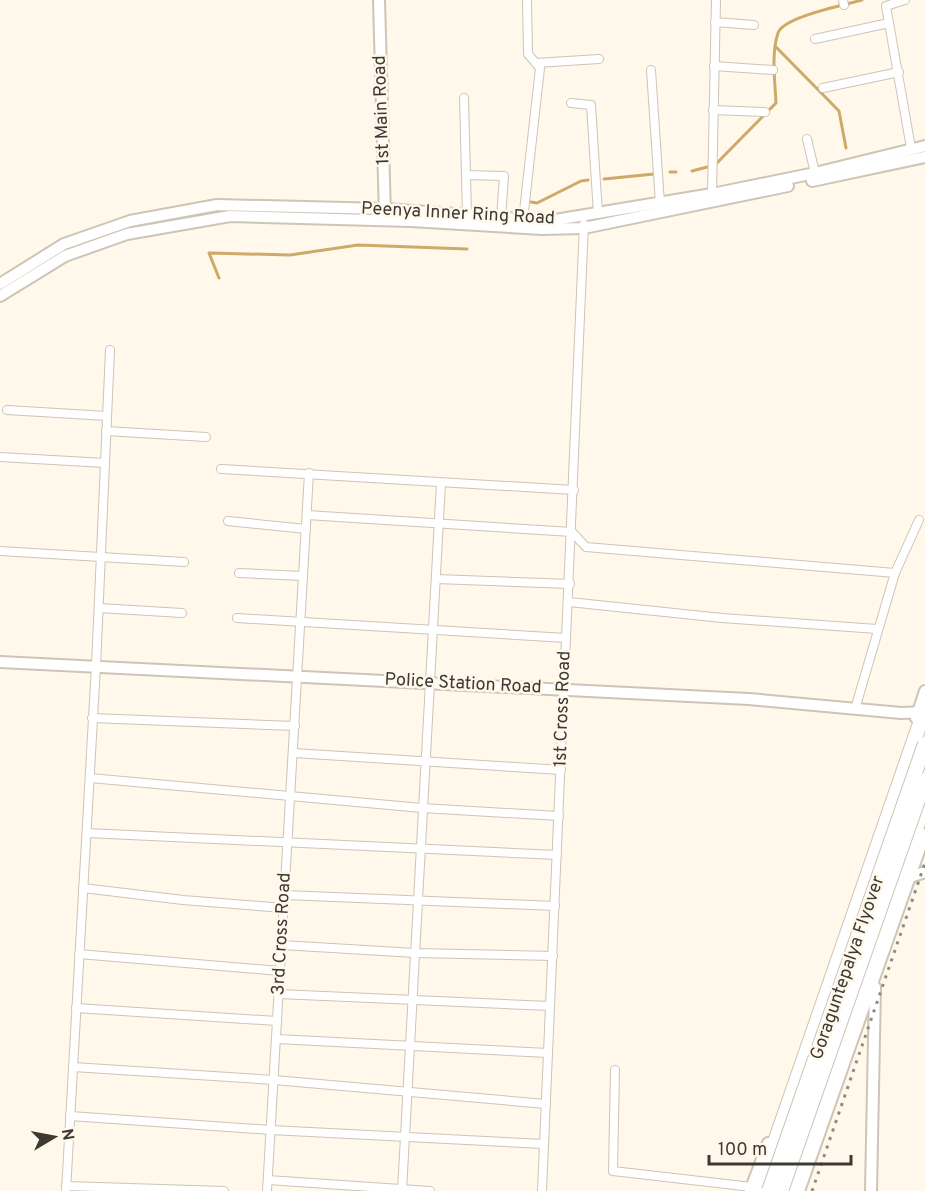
<svg xmlns="http://www.w3.org/2000/svg" width="925" height="1191" font-family="Overpass,sans-serif">
  <rect width="100%" height="100%" fill="#fff8eb"/>
  <g fill="none" stroke-linecap="round" stroke-linejoin="round">
    <g stroke="#ceaa69" stroke-width="3">
      <polyline points="775,46 839,111 846,148"/>
      <path d="M692 171 715 165 776 103C775 81 771 54 778 33 783 17 845 5 862 0"/>
      <polyline points="670,172 676,172"/>
      <polyline points="604,179 654,174"/>
      <polyline points="531,202 537,203 581,181 588,180"/>
      <polyline points="219,278 209,253 290,255 358,245 467,249"/>
    </g>
    <defs>
      <g id="street">
        <polyline points="843,0 844,5"/>
        <polyline points="905,0 886,6 911,148"/>
        <polyline points="715,22 754,25"/>
        <polyline points="815,39 889,23"/>
        <polyline points="536,63 599,59"/>
        <polyline points="714,66 773,70"/>
        <polyline points="651,70 660,204"/>
        <polyline points="823,88 899,72"/>
        <polyline points="464,98 467,214"/>
        <polyline points="571,103 591,105 598,214"/>
        <polyline points="713,110 765,112"/>
        <polyline points="807,139 815,173"/>
        <polyline points="466,175 504,176 501,218"/>
        <polyline points="712,194 716,0"/>
        <polyline points="523,220 540,68 528,54 527,0"/>
        <polyline points="7,410 107,416"/>
        <polyline points="106,431 206,437"/>
        <polyline points="0,457 105,463"/>
        <polyline points="221,469 574,490"/>
        <polyline points="307,515 572,532 586,547 895,573 855,709"/>
        <polyline points="228,521 306,529"/>
        <polyline points="0,551 184,562"/>
        <polyline points="239,573 303,576"/>
        <polyline points="895,573 919,520"/>
        <polyline points="436,579 570,584"/>
        <polyline points="569,602 722,618 877,629"/>
        <polyline points="99,608 182,613"/>
        <polyline points="237,618 566,638"/>
        <polyline points="92,718 295,726"/>
        <polyline points="294,753 561,770"/>
        <polyline points="90,778 422,808 559,816"/>
        <polyline points="87,833 557,855"/>
        <polyline points="83,888 183,900 284,908"/>
        <polyline points="285,895 555,906"/>
        <polyline points="282,945 415,953 553,956"/>
        <polyline points="79,954 280,971"/>
        <polyline points="279,994 550,1006"/>
        <polyline points="76,1008 277,1021"/>
        <polyline points="277,1039 548,1053"/>
        <polyline points="73,1067 274,1080 546,1104"/>
        <polyline points="615,1070 613,1171 752,1187"/>
        <polyline points="70,1116 271,1130 544,1144"/>
        <polyline points="268,1180 430,1191"/>
        <polyline points="66,1186 224,1191"/>
        <polyline points="66,1191 96,666 110,350"/>
        <polyline points="267,1191 309,473"/>
        <polyline points="402,1191 441,483"/>
        <polyline points="542,1191 584,224"/>
      </g>
      <g id="secondary">
        <polyline points="379,0 385,216"/>
        <polyline points="812,181 925,157"/>
        <polyline points="0,284 64,244 130,221 217,205 386,209 549,221 712,194 815,173 925,146"/>
        <polyline points="0,296 65,256 127,234 230,216 411,221 542,229 584,228 788,186"/>
        <polyline points="0,662 749,699 901,713 925,712"/>
        <polyline points="916,718 925,691"/>
        <polyline points="910,877 925,872"/>
        <polyline points="750,1191 768,1143"/>
        <polyline points="799,1191 925,834"/>
        <polyline points="871,1191 875,987"/>
      </g>
      <g id="highway">
        <polyline points="758,1191 925,709"/>
        <polyline points="789,1191 925,803"/>
      </g>
    </defs>
    <use href="#street" stroke="#cdc5b6" stroke-width="10"/>
    <use href="#secondary" stroke="#cdc5b6" stroke-width="14"/>
    <use href="#highway" stroke="#cdc5b6" stroke-width="16"/>
    <use href="#street" stroke="#fff" stroke-width="8"/>
    <use href="#secondary" stroke="#fff" stroke-width="10"/>
    <use href="#highway" stroke="#fff" stroke-width="14"/>
    <polyline stroke="#908b82" stroke-width="3" stroke-dasharray="3 6" stroke-linecap="butt" points="812,1191 925,863"/>
    <defs>
      <g id="highway-bridge">
        <polyline points="769,1191 925,744"/>
        <polyline points="781,1191 925,780"/>
      </g>
    </defs>
    <use href="#highway-bridge" stroke="#cdc5b6" stroke-width="16" stroke-linecap="butt"/>
    <use href="#highway-bridge" stroke="#fff" stroke-width="14"/>
  </g>
  <g text-anchor="middle" dominant-baseline="central" stroke-width="5" stroke-linejoin="round" paint-order="stroke">
    <g font-size="18" fill="#3d3a34" stroke="#fff8eb">
      <text transform="translate(382 110) rotate(-92)">1st Main Road</text>
      <text transform="translate(458 214) rotate(3)">Peenya Inner Ring Road</text>
      <text transform="translate(463 684) rotate(3)">Police Station Road</text>
      <text transform="translate(563 709) rotate(-88)">1st Cross Road</text>
      <text transform="translate(282 934) rotate(-87)">3rd Cross Road</text>
      <text transform="translate(848 968) rotate(-71)">Goraguntepalya Flyover</text>
    </g>
  </g>
  <g transform="translate(54 1137) rotate(80)" stroke="#fff8eb" stroke-width="4.5" paint-order="stroke">
  <path d="M0-4.5L10 22L0 15L-10 22Z" fill="#3d3a34"/>
  <text y="-9" font-size="16" font-weight="bold" text-anchor="middle" fill="#3d3a34">N</text>
  </g>
  <path d="M709 1155v9h142v-9" fill="none" stroke="#3d3a34" stroke-width="3"/>
  <text x="718" y="1155" font-size="18" fill="#3d3a34" stroke="#fff8eb" stroke-width="4.5" paint-order="stroke">100 m</text>
</svg>
